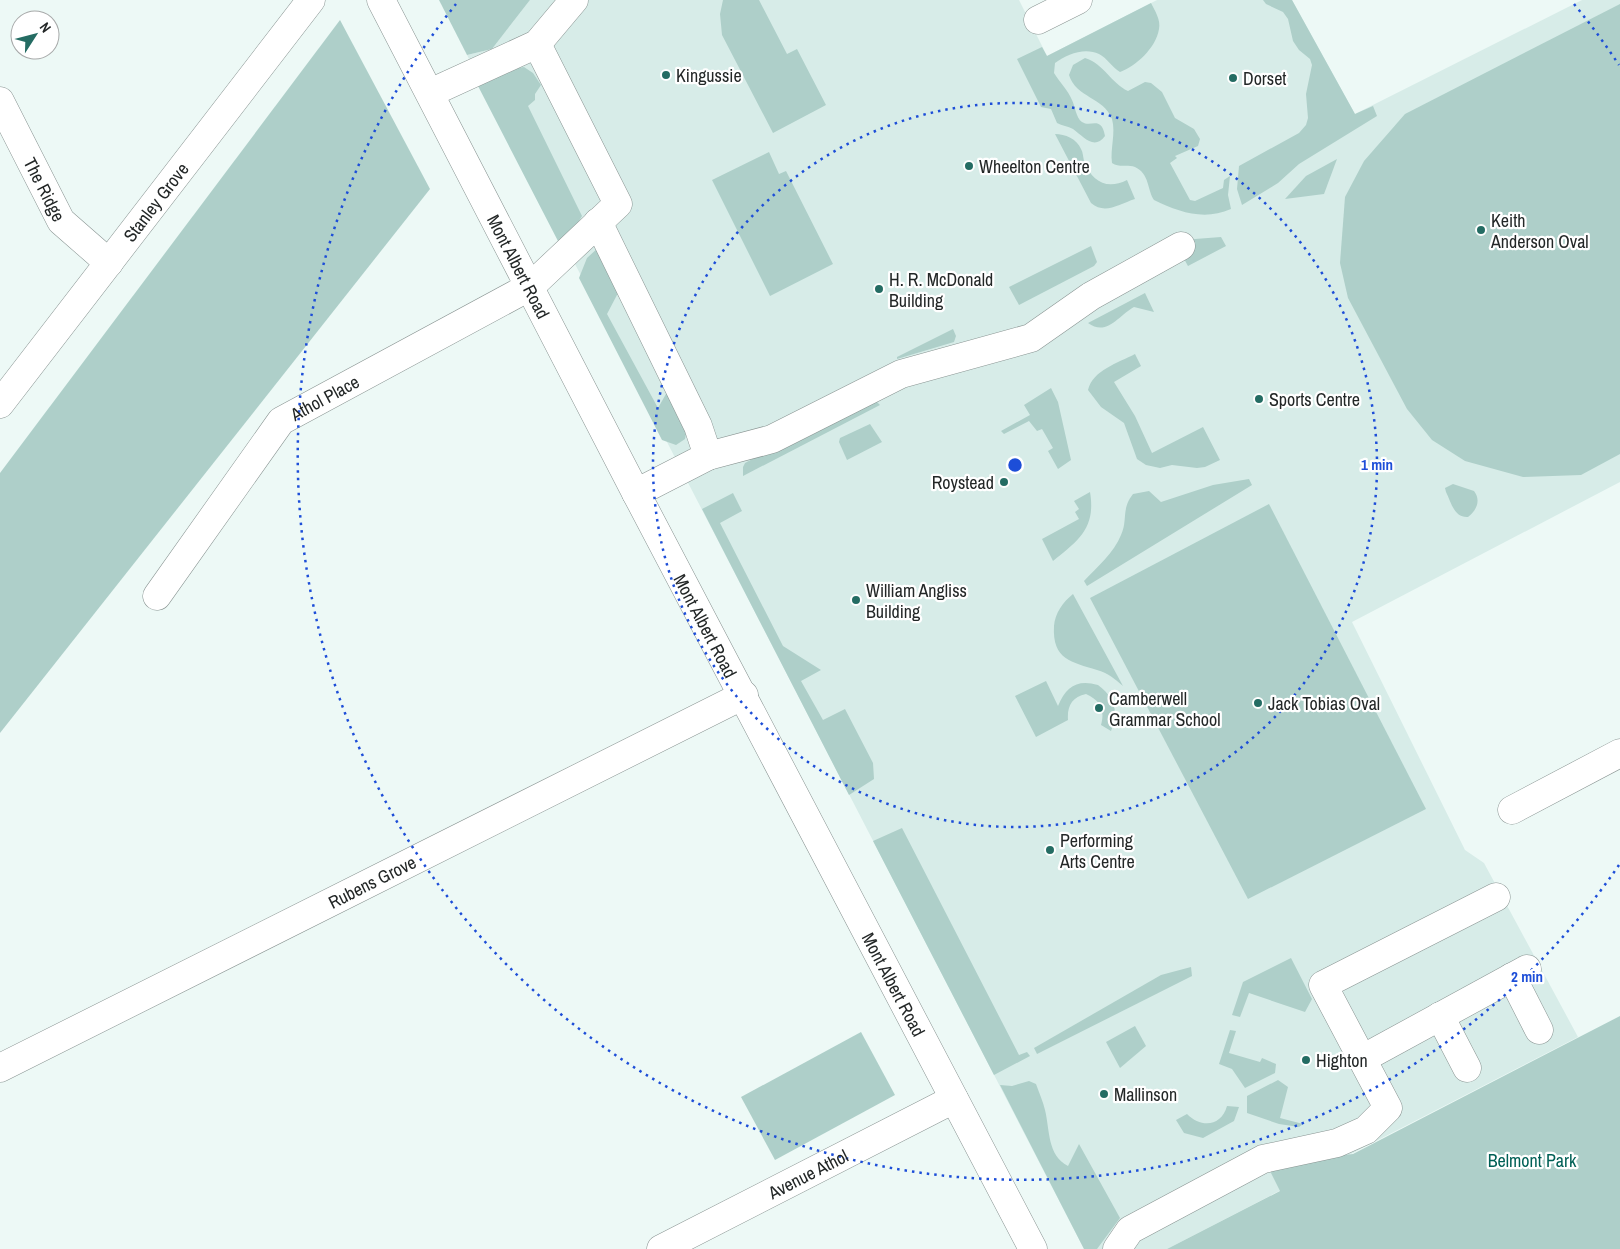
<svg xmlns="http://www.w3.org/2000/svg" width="1620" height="1249" font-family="'Archivo Narrow',sans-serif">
  <rect width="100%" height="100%" fill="#edf9f6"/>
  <polygon fill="#d7ece8" points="530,0 1019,0 1047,56 1157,0 1292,0 1355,114 1582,0 1620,0 1620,482 1352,622 1465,850 1484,863 1578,1037 1167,1249 1084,1249 467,55 492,49"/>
  <g fill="#aecfc9">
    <polygon points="439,0 530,0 492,49 467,55"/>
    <polygon points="723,0 759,0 787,54 797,49 826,105 773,133 722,35 720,14"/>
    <polygon points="1263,0 1292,0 1355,114 1373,106 1377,116 1299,164 1278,183 1242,205 1237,189 1239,166 1299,133 1306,125 1308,118 1306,94 1312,65 1310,59 1299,50 1293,41 1288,19 1283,12 1266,4"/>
    <path d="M1151 3C1155 11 1161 20 1159 29 1156 48 1136 66 1120 72 1112 67 1107 58 1099 54 1085 47 1067 54 1055 63L1054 73C1060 83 1068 90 1072 100 1075 106 1076 118 1082 122 1091 128 1101 115 1105 136 1094 151 1083 136 1073 129 1068 126 1062 126 1057 123L1051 109 1041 107 1017 59 1042 47 1047 56Z"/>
    <polygon points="1620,4 1620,454 1581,475 1523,477 1465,461 1432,440 1407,409 1348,298 1340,263 1345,197 1364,161 1405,114"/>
    <polygon points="340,20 430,189 0,733 0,473"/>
    <path d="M1085 58C1104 64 1111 83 1128 91L1145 82 1151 83 1162 92 1175 118 1194 129 1200 139 1198 146 1175 156 1177 158 1170 163 1190 200 1195 201 1223 188 1224 180 1230 176 1228 195 1231 209C1204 221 1179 212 1154 200 1147 190 1150 174 1135 167 1127 164 1119 168 1112 163 1110 148 1116 134 1112 119 1104 97 1076 98 1069 75L1073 65Z"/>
    <polygon points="524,67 533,73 541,85 535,94 535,100 528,106 582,216 576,226 559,243 478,86 518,68"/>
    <path d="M1055 134C1065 134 1077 139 1081 149 1083 152 1083 157 1084 161 1092 182 1107 190 1127 180L1135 199C1119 204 1105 215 1091 203Z"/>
    <polygon points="769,152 779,174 786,171 833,264 770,296 712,180"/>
    <polygon points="1337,159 1324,194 1285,199 1306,176"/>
    <polygon points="1172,237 1195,239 1221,237 1226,246 1188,266"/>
    <polygon points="1091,246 1097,262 1094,266 1019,305 1009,287"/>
    <polygon points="599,247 618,293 607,314 658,408 670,387 686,434 685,439 676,445 662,440 579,278 587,258"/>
    <path d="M1145 293 1154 312 1134 307C1119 315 1107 337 1088 323Z"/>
    <polygon points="953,329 956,336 954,342 897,359 897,357"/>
    <path d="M1135 354 1141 366 1114 382 1135 416 1152 453 1203 427 1220 460 1205 467 1197 468 1172 465 1160 468 1146 465 1137 459 1124 423 1101 407 1088 390C1093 370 1118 363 1135 354Z"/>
    <polygon points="1051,388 1058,402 1071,460 1058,469 1048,451 1053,448 1042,429 1037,431 1029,421 1004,434 1001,431 1030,415 1024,405"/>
    <polygon points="876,401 880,405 743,476 743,467 745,463 775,447"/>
    <polygon points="870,424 882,442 847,460 839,442 840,438"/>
    <path d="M1249 479 1252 485 1087 586 1084 581C1097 567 1114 553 1121 535 1128 520 1121 509 1133 494L1149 491 1161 502 1213 485Z"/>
    <path d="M1453 484 1474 491C1481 500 1477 510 1468 517 1454 518 1451 502 1446 492L1445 488Z"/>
    <path d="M1090 492C1096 528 1079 540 1053 561L1042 539 1079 519 1075 512 1079 509 1074 501Z"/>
    <polygon points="733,493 742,511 720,523 783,646 821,670 801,681 823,720 845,709 873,763 874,779 849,795 702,509"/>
    <polygon points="1269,504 1426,809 1248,899 1090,598"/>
    <path d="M1073 594 1123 686C1115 679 1108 673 1097 670 1072 662 1052 660 1054 626 1055 613 1063 602 1073 594Z"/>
    <path d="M1046 681 1058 706C1066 686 1078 679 1098 685 1115 698 1119 711 1111 731L1101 725C1105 710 1101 701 1086 694 1072 697 1067 706 1068 720L1036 737 1015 696Z"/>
    <polygon points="902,828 1019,1055 1027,1052 1030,1056 994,1075 873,841"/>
    <polygon points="1291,958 1312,999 1305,1012 1249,993 1240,1017 1232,1015 1243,982"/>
    <polygon points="1191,967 1192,976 1037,1054 1034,1048 1161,975"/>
    <polygon points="1620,1016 1620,1249 1167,1249 1280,1191 1270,1171 1328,1157 1353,1154"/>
    <polygon points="1135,1026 1146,1046 1120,1068 1106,1042"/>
    <polygon points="1230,1030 1236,1031 1229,1053 1260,1062 1262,1058 1276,1064 1275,1073 1245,1088 1232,1069 1219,1064"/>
    <polygon points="861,1032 895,1095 775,1160 741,1097"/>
    <polygon points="1278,1080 1288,1087 1280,1118 1303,1124 1299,1127 1279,1124 1247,1113 1247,1096"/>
    <path d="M1029 1081 1036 1084C1039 1093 1043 1101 1045 1110 1050 1130 1047 1155 1068 1166L1079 1144 1120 1218 1097 1249H1084L1000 1085 1012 1086Z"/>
    <path d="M1227 1106 1239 1107 1234 1121 1203 1138 1184 1133 1176 1120 1187 1114C1201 1128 1221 1127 1227 1106Z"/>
  </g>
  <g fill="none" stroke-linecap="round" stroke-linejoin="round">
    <defs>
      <g id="minor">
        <polyline points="1038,20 1078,0"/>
        <polyline points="430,93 537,44 574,0"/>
        <path id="s1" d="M0 101 61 221 109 263"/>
        <polyline points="598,222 698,426 708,456"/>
        <path id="s2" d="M0 404 311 0"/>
        <polyline points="636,493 708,456 772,439 901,374 1031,338 1091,296 1181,246"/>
        <path id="s3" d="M157 596 281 421 531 286 618 204 537 44"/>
        <polyline points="1512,810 1620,753"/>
        <polyline points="1512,977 1539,1030"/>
        <polyline points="1440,1016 1467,1068"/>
        <polyline points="1362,1059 1527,969"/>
        <path id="s4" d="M0 1068 744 695"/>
        <path id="s5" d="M661 1249 954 1099"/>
        <polyline points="1117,1249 1130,1230 1263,1159 1337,1143 1366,1130 1388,1108 1323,985 1496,897"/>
      </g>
      <g id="major">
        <path id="s6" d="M381 0 636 493 1033 1249"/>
      </g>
    </defs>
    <use href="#minor" stroke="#899492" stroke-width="29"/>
    <use href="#major" stroke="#899492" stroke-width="29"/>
    <use href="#minor" stroke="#fff" stroke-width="28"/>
    <use href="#major" stroke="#fff" stroke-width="28"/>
  </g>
  <g fill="none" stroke="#1d4ed8" stroke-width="2.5" stroke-dasharray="2.5 5">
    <circle cx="1015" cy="465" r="362"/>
    <path d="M1619 865A724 724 0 1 1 456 4M1574 4A724 724 0 0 1 1619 65"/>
  </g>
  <g fill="#246c63" stroke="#fff" stroke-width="2">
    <circle cx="666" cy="75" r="5"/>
    <circle cx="1233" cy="78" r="5"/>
    <circle cx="969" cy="166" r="5"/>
    <circle cx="1481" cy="230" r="5"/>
    <circle cx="879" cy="289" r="5"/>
    <circle cx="1259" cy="399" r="5"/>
    <circle cx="1004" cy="482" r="5"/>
    <circle cx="856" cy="600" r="5"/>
    <circle cx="1258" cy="703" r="5"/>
    <circle cx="1099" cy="708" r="5"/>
    <circle cx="1050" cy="850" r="5"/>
    <circle cx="1306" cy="1060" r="5"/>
    <circle cx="1104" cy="1094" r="5"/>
  </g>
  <g text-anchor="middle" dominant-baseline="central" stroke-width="4.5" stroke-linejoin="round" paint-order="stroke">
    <g font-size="18" fill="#232727" stroke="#fff" text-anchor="start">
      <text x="676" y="75">Kingussie</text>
      <text x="1243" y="78">Dorset</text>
      <text x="979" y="166">Wheelton Centre</text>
      <text x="1491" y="220">Keith<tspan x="1491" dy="21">Anderson Oval</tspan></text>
      <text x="889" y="279">H. R. McDonald<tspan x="889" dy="21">Building</tspan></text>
      <text x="1269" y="399">Sports Centre</text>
      <text x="994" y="482" text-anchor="end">Roystead</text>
      <text x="866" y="590">William Angliss<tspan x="866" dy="21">Building</tspan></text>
      <text x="1109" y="698">Camberwell<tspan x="1109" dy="21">Grammar School</tspan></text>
      <text x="1268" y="703">Jack Tobias Oval</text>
      <text x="1060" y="840">Performing<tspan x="1060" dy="21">Arts Centre</tspan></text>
      <text x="1316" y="1060">Highton</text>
      <text x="1114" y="1094">Mallinson</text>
    </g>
    <g font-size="18" fill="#232727" stroke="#fff">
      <text stroke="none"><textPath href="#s1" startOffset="99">The Ridge</textPath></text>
      <text stroke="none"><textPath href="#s2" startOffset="255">Stanley Grove</textPath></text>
      <text stroke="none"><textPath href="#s6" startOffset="300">Mont Albert Road</textPath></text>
      <text stroke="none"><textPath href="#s3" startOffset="264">Athol Place</textPath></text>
      <text stroke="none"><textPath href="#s6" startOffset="705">Mont Albert Road</textPath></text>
      <text stroke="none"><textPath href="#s4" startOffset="416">Rubens Grove</textPath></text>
      <text stroke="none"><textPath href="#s6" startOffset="1110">Mont Albert Road</textPath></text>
      <text stroke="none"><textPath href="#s5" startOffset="165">Avenue Athol</textPath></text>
    </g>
    <g font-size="18" fill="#006056" stroke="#fff">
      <text x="1532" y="1160">Belmont Park</text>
    </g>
  </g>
  <circle cx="1015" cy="465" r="8" fill="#1d4ed8" stroke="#fff" stroke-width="2.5"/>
  <g font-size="15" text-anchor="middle" font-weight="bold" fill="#1d4ed8" stroke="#fff" stroke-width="4.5" stroke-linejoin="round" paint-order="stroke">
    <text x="1377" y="470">1 min</text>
    <text x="1527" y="982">2 min</text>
  </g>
  <g transform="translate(35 35) rotate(54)"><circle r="24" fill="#ffffff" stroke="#a7a9a9"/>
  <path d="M0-4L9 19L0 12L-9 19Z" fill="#246c63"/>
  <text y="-8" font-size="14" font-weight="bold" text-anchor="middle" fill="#232727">N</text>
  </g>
</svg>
